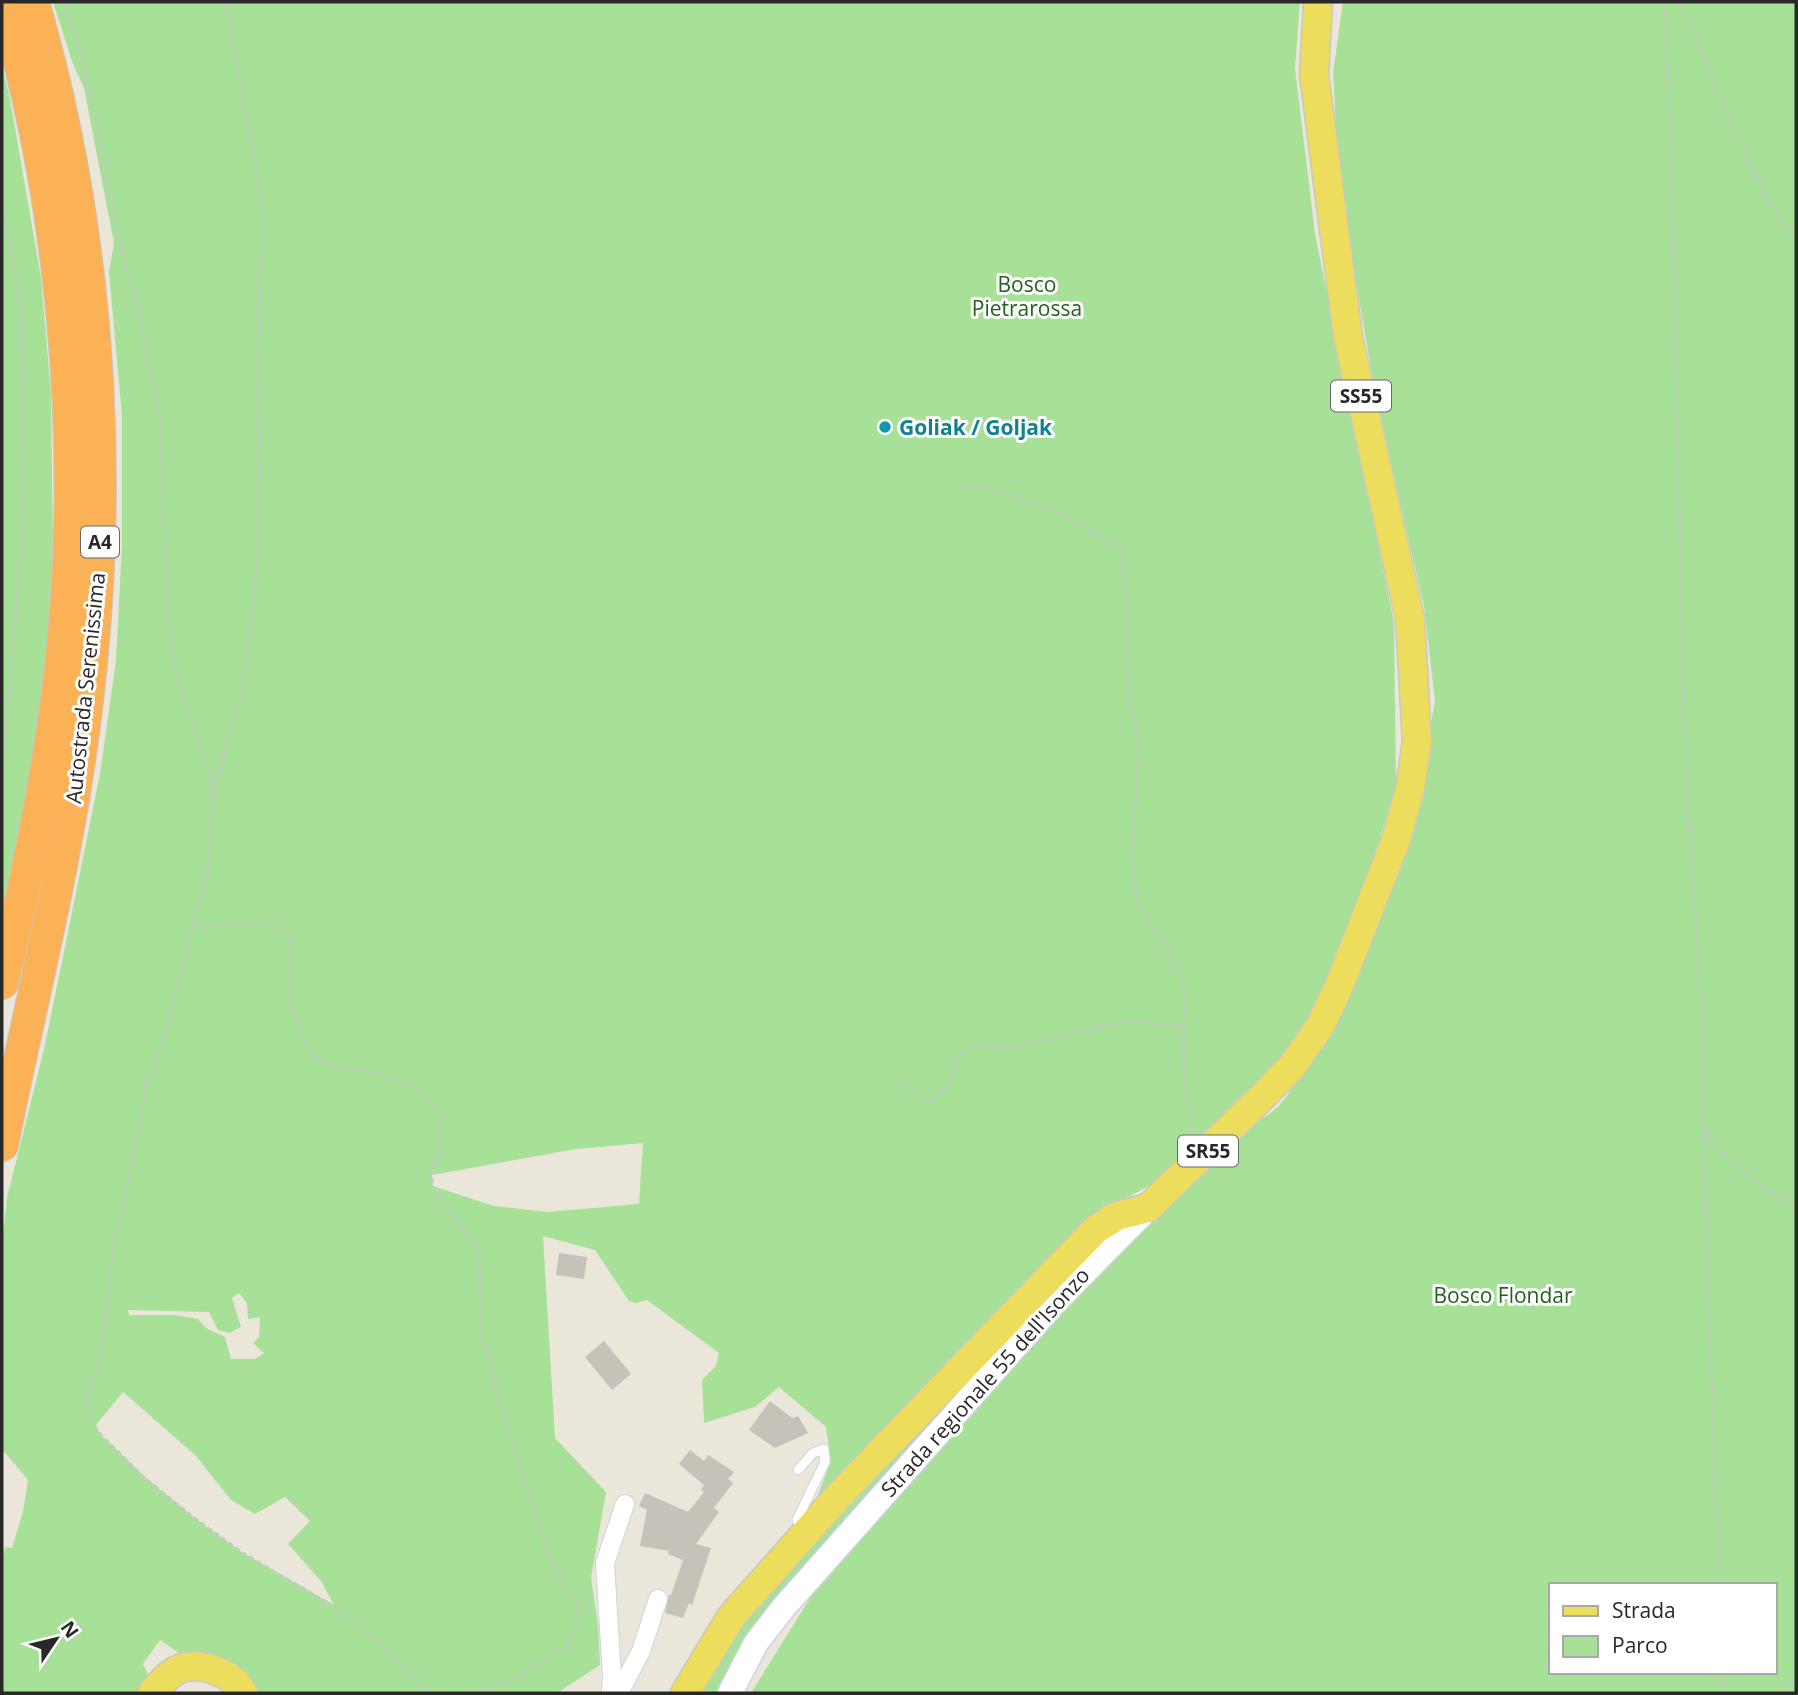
<svg xmlns="http://www.w3.org/2000/svg" width="1798" height="1695" font-family="'Open Sans',sans-serif">
  <rect width="100%" height="100%" fill="#ebe6da"/>
  <g fill="#a7e197" fill-rule="evenodd">
    <path d="M53 2H1300L1295 68 1315 234 1394 623 1396 784 1371 869 1335 967 1302 1033 1262 1080 1161 1179 1123 1200 1104 1205 1090 1217 812 1511 831 1461 826 1427 779 1387 755 1407 704 1423 702 1380 716 1366 719 1353 647 1300 636 1303 629 1301 595 1250 543 1236 555 1438 606 1492 591 1578 598 1625 600 1665 557 1693H259C237 1662 219 1647 179 1653L160 1640 143 1664 149 1677 139 1693H2V1560L5 1547 12 1548 23 1512 28 1480 2 1449V1246L7 1198 45 1045 100 774 116 660 122 545V416L109 272 114 243 84 88 73 64ZM643 1143 639 1204 547 1212 494 1206 433 1186 432 1175 576 1149ZM239 1293 247 1303 248 1319 260 1317 259 1337 253 1343 264 1353 255 1359H231L225 1337 206 1328 198 1319 175 1315H129L128 1310 209 1312 218 1330 229 1333 241 1327 232 1298ZM123 1392 195 1455 231 1500 255 1514 285 1497 310 1521 288 1544 321 1581 334 1605 243 1553 192 1516 145 1477 102 1436 95 1426Z"/>
    <path d="M1343 2H1796V1693H751L827 1571 1037 1334 1245 1126C1267 1120 1292 1099 1295 1076L1413 820 1435 701 1424 606 1376 399 1339 182 1333 73ZM1551 1585H1775V1672H1551Z"/>
    <polygon points="2,66 10,99 41,278 51,394 53,551 47,686 29,790 2,915"/>
    <polygon points="1032,1313 726,1676 718,1693 699,1693 725,1645 778,1583"/>
  </g>
  <g fill="#c6c2ba">
    <polygon points="559,1253 587,1257 584,1279 556,1275"/>
    <polygon points="604,1341 631,1374 612,1390 585,1357"/>
    <polygon points="770,1401 792,1418 798,1416 808,1433 775,1448 749,1430"/>
    <polygon points="690,1450 704,1461 708,1455 734,1472 728,1479 733,1483 714,1508 719,1512 696,1544 711,1548 692,1605 689,1603 683,1618 665,1613 669,1595 671,1595 683,1560 668,1554 669,1551 640,1546 647,1510 639,1506 645,1493 688,1512 704,1492 701,1490 704,1485 679,1464"/>
  </g>
  <g fill="none" stroke-linecap="round" stroke-linejoin="round">
    <defs>
      <polyline id="service" points="798,1470 813,1453 824,1449 825,1462 797,1520 801,1529"/>
      <g id="minor">
        <polyline points="611,1693 612,1676 605,1563 625,1504"/>
        <polyline points="619,1693 641,1651 658,1599"/>
      </g>
      <polyline id="secondary" points="730,1693 756,1643 784,1607 1053,1304 1148,1208"/>
      <g id="primary">
        <path d="M152 1693C161 1683 172 1669 186 1667 207 1663 234 1675 243 1693"/>
        <polyline points="685,1693 731,1617 841,1493 1096,1229 1117,1216 1148,1208 1266,1093 1293,1065 1320,1026 1340,984 1397,837 1410,789 1417,742 1410,619 1348,337 1314,74 1318,2"/>
      </g>
      <g id="motorway">
        <path d="M2 983C29 872 52 759 63 645 83 437 63 202 3 2"/>
        <path d="M2 1145C27 1019 59 895 78 768 117 513 105 250 33 2"/>
      </g>
    </defs>
    <use href="#service" stroke="#d0d1e1" stroke-width="11"/>
    <use href="#minor" stroke="#d0d1e1" stroke-width="20"/>
    <use href="#secondary" stroke="#d0d1e1" stroke-width="27"/>
    <use href="#primary" stroke="#c7c7c7" stroke-width="31"/>
    <use href="#motorway" stroke="#c7c7c7" stroke-width="34"/>
    <g stroke="#c7c7c7" stroke-width="2.5" stroke-dasharray="5 3.5" stroke-linecap="butt">
      <polyline points="66,2 91,97 119,239 140,319 160,421 167,605 173,660 214,789 207,875 194,923 205,928 238,922 271,923 288,936 292,945 290,1000 310,1052 324,1063 405,1080 432,1102 441,1115 438,1155 431,1175 433,1186 440,1199 479,1251 481,1337 550,1563 575,1597 591,1608"/>
      <polyline points="1665,2 1672,190 1685,764 1701,999 1706,1234 1719,1585"/>
      <path d="M1680 2C1716 77 1744 174 1796 239"/>
      <polyline points="2,204 21,307 23,517 7,726 2,765"/>
      <polyline points="961,488 987,487 1057,510 1120,548 1127,605 1129,696 1139,742 1132,853 1133,881 1137,900 1181,975 1186,998 1183,1026 1184,1079 1189,1110 1188,1137"/>
      <polyline points="214,789 244,681 260,535 259,337 261,199 225,2"/>
      <polyline points="194,923 165,1031 146,1083 128,1184 114,1240 100,1357 88,1392 86,1413 102,1436 145,1478 192,1516 243,1553 335,1607 385,1647 421,1682 437,1693"/>
      <polyline points="901,1082 930,1102 950,1082 956,1056 971,1045 1016,1046 1128,1021 1183,1026"/>
      <polyline points="1704,1132 1755,1182 1796,1206"/>
      <polyline points="1723,1672 1723,1693"/>
      <polyline points="469,1693 502,1685 566,1647 577,1619 575,1597"/>
      <polyline points="1784,1693 1796,1677"/>
    </g>
    <use href="#service" stroke="#fff" stroke-width="9"/>
    <use href="#minor" stroke="#fff" stroke-width="18"/>
    <use href="#secondary" stroke="#fff" stroke-width="24"/>
    <use href="#primary" stroke="#eddd5d" stroke-width="28"/>
    <use href="#motorway" stroke="#fbb155" stroke-width="32"/>
  </g>
  <circle fill="#0f9aa8" stroke="#fff" stroke-width="2.5" cx="885" cy="427" r="7"/>
  <g text-anchor="middle" dominant-baseline="central" stroke-width="6" stroke-linejoin="round" paint-order="stroke">
    <g fill="#fff" stroke="#686868" stroke-width="2">
      <rect x="1331" y="380.5" width="60" height="31" rx="5"/>
      <rect x="81" y="526.5" width="38" height="31" rx="5"/>
      <rect x="1178" y="1135.5" width="60" height="31" rx="5"/>
    </g>
    <g font-size="19" font-weight="bold" fill="#282828">
      <text x="1361" y="396">SS55</text>
      <text x="100" y="542">A4</text>
      <text x="1208" y="1151">SR55</text>
    </g>
    <g font-size="21" fill="#21631b" stroke="#fff">
      <text x="1027" y="284">Bosco<tspan x="1027" dy="24">Pietrarossa</tspan></text>
      <text x="1503" y="1295">Bosco Flondar</text>
    </g>
    <g font-size="21" font-weight="bold" fill="#0d838f" stroke="#fff" text-anchor="start">
      <text x="899" y="427">Goliak / Goljak</text>
    </g>
    <g font-size="21" fill="#282828" stroke="#fff">
      <text transform="translate(85 688) rotate(-84)">Autostrada Serenissima</text>
      <text transform="translate(985 1382) rotate(-48)">Strada regionale 55 dell'Isonzo</text>
    </g>
  </g>
  <rect width="1798" height="1695" fill="none" stroke="#282828" stroke-width="7"/>
  <rect x="1549" y="1583" width="228" height="91" fill="#ffffff" stroke="#a9a9a9" stroke-width="2"/>
  <rect x="1563" y="1606" width="35" height="10" fill="#eddd5d" stroke="#a9a9a9" stroke-width="2"/>
  <text x="1612" y="1618" font-size="21" fill="#282828">Strada</text>
  <rect x="1563" y="1636" width="35" height="21" fill="#a7e197" stroke="#a9a9a9" stroke-width="2"/>
  <text x="1612" y="1653" font-size="21" fill="#282828">Parco</text>
  <g transform="translate(56 1639) rotate(55)" stroke="#ffffff" stroke-width="5" paint-order="stroke">
  <path d="M0-5L12 26L0 18L-12 26Z" fill="#282828"/>
  <text y="-10" font-size="19" font-weight="bold" text-anchor="middle" fill="#282828">N</text>
  </g>
</svg>
